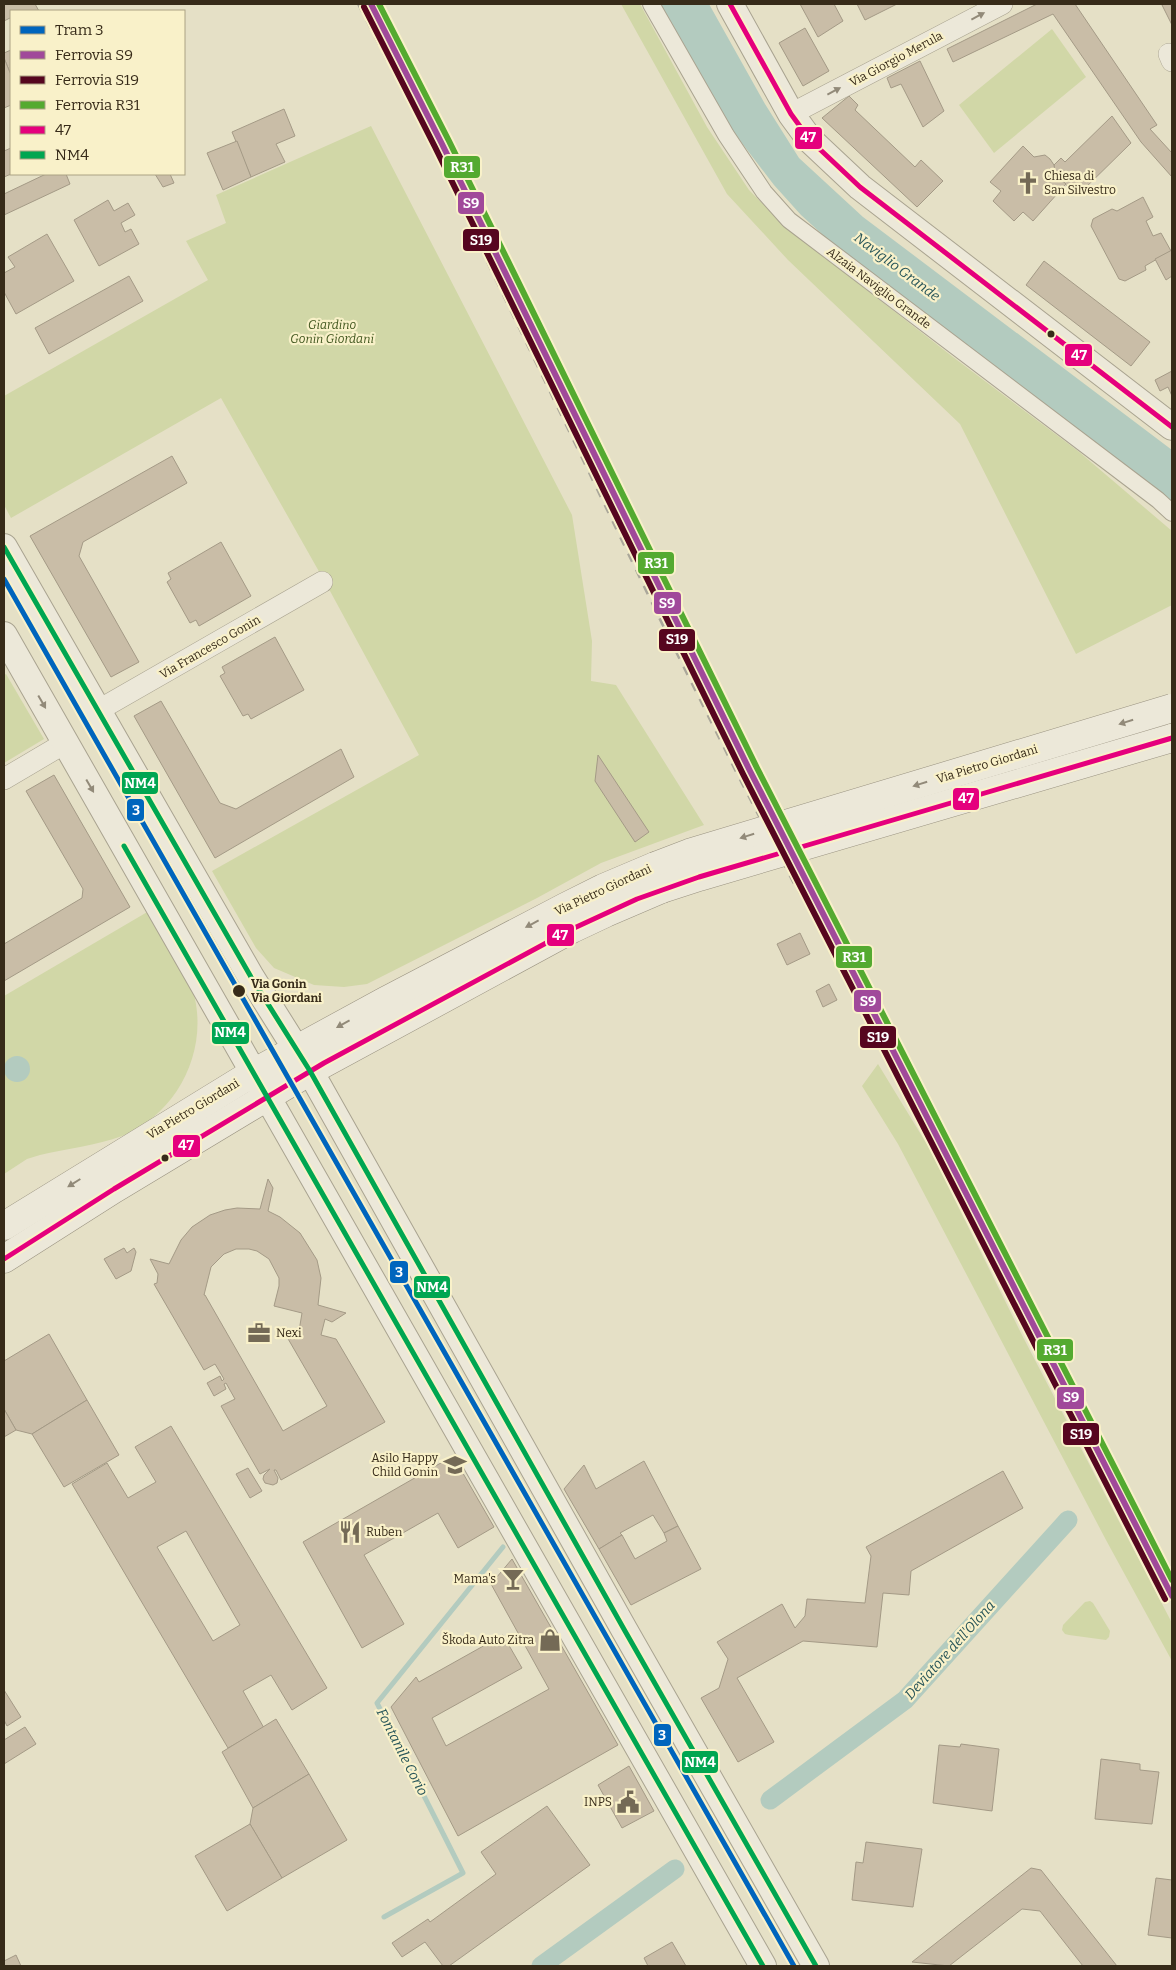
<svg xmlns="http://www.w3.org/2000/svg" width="1176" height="1970" font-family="Bitter,serif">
  <rect width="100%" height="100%" fill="#e5e0c6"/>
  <g fill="#d1d7a7">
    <polygon points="621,4 640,4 707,127 749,190 786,227 953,357 1078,451 1172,531 1172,605 1076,654 960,424 788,260 727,194"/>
    <polygon points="1052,29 1086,77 994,153 959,105"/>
    <polygon points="371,126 572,515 592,641 591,681 616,685 704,825 601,863 537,898 367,984 344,987 314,985 274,968 256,948 212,871 419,755 330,591 221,398 11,518 4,505 4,396 208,280 186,241 226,223 216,195"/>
    <polygon points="6,674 44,739 4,763 4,675"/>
    <path d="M149 911C164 937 188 969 195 999 207 1055 175 1115 122 1136 97 1145 66 1149 40 1155L27 1159 4 1174V996Z"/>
    <polygon points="878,1064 928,1146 1024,1339 1172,1623 1172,1661 1106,1540 898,1144 862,1086"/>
    <polygon points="1090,1601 1093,1603 1110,1631 1109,1637 1106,1640 1069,1635 1065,1634 1062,1630 1063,1625 1085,1602"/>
  </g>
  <g fill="#b3cbbf">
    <polygon points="660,4 709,4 765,104 799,158 863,217 1172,450 1172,504 835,246 801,215 774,185 725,121"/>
    <circle cx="17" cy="1069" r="13"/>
  </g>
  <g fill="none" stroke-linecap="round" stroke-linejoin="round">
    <polyline stroke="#b3cbbf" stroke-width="5" points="384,1917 463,1873 377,1703 503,1547"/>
    <g stroke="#b3cbbf" stroke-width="19">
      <polyline points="770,1800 905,1700 1068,1520"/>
      <polyline points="541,1966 675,1869"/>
    </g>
  </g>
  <g fill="#c9bda7" stroke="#a49a86" fill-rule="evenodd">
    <polygon points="4,4 35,4 39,11 11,11 11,20 10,18 4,21"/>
    <polygon points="800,4 834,4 843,21 818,37"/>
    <polygon points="857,4 897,4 865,20"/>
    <polygon points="1037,4 1075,4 1157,125 1150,129 1172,153 1172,177 1141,142 1053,14 953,62 947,49"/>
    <polygon points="1165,4 1172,4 1172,25 1162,5"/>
    <polygon points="805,28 829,71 803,86 779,43"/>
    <polygon points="11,50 11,75 4,58 4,53"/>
    <polygon points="4,58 11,75 11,105 4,108"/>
    <polygon points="920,61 944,111 923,127 901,84 891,88 887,78"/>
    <polygon points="849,96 858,105 855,110 915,167 921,160 943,181 917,207 822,118"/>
    <polygon points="284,109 295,136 276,144 285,162 251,177 232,132"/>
    <polygon points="1112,116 1131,143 1077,196 1055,174 1054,165 1061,158 1065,162"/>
    <polygon points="237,141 251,177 223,190 207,153"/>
    <polygon points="1023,146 1034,157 1045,155 1050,159 1054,165 1055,174 1066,184 1033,221 1023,212 1014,221 993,201 1001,191 990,182"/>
    <polygon points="11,148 11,174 4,177 4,151"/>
    <polygon points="46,174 66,174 70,184 4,215 4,194"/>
    <polygon points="155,174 170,174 174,183 163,187"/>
    <polygon points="1143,197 1153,217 1146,221 1153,236 1161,233 1171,251 1145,266 1146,270 1125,281 1119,279 1091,226 1093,219 1112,209 1117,211"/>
    <polygon points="108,200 114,211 128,203 135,215 121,223 125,232 131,229 139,244 99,266 74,220"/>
    <polygon points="47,234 74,281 16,314 4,292 4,273 15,267 8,257"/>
    <polygon points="1172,250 1172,276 1166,280 1155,259"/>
    <polygon points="1044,261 1150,342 1131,366 1026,285"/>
    <polygon points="129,276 143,301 49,354 35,328"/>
    <polygon points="1172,371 1172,396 1168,387 1160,391 1155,380"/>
    <polygon points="172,456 187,483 83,542 79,556 139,662 111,677 30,536"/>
    <polygon points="221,542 251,596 199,626 196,620 190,623 167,582 171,579 168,573"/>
    <polygon points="275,637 304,690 251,719 248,714 243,716 220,676 225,673 222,667"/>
    <polygon points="161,701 220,803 236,809 341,749 354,777 215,858 134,716"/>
    <polygon points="598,755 649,832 635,842 595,781"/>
    <polygon points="54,775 130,907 4,981 4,944 82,898 83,889 26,791"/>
    <polygon points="800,933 810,954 787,965 777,944"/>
    <polygon points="829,984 837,1000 823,1007 816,991"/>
    <path d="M268 1179 273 1188 268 1211 280 1217 300 1233 317 1260 321 1278 318 1305 346 1313 332 1322 325 1319 321 1335 336 1339 385 1422 281 1480 276 1470H274L278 1478 277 1483 273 1485 265 1483 263 1479 264 1475 270 1469 260 1474 221 1406 235 1399 226 1383 224 1384 226 1389 214 1396 207 1383 220 1376 222 1381 224 1379 215 1364 204 1370 154 1284 157 1283 158 1274 150 1259 169 1264 181 1240 192 1227 210 1215 225 1210 237 1208 260 1209ZM236 1249H249L257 1251 269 1259 279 1278V1286L274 1306 302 1313 299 1331 287 1337 327 1406 283 1431 205 1295H204L211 1267 224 1254Z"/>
    <polygon points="124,1248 127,1253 134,1248 136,1252 131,1271 116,1279 104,1259"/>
    <polygon points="49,1334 87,1400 32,1434 16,1430 4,1409 4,1361"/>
    <polygon points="87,1400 119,1455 64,1487 32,1434"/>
    <polygon points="4,1409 16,1430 4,1437"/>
    <path d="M171 1426 327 1688 292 1710 271 1675 243 1691 264 1728 228 1748 72 1484 107 1463 128 1498 156 1482 135 1447ZM186 1531 240 1625 213 1641 157 1547Z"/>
    <polygon points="453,1456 494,1527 458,1548 438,1513 364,1555 404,1624 362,1648 303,1542"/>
    <polygon points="644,1461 678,1526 664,1533 653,1515 620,1533 622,1535 599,1549 564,1489 584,1465 596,1489"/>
    <polygon points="248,1468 262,1491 250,1498 236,1474"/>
    <polygon points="1003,1471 1023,1508 911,1571 909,1595 883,1593 877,1647 803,1641 737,1678 774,1742 738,1762 701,1698 719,1688 728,1659 717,1642 782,1604 795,1628 805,1616 807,1599 865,1603 871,1556 866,1547"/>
    <polygon points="678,1526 701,1569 631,1605 599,1549 622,1535 635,1559 667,1541 664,1533"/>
    <polygon points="512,1559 618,1745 458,1836 391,1707 416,1677 419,1682 503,1635 522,1668 432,1718 446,1746 549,1689 491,1584"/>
    <polygon points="4,1690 21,1717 7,1726 4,1720"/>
    <polygon points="276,1719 309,1774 253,1808 222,1752"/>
    <polygon points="25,1727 36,1744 4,1764 4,1740"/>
    <polygon points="961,1744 999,1749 992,1811 933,1803 939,1745 960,1747"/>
    <polygon points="1101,1759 1140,1764 1140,1770 1159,1772 1152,1824 1095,1819"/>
    <polygon points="629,1766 654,1811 622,1828 598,1785"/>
    <polygon points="309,1774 347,1840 282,1878 250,1824 253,1808"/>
    <polygon points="547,1806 590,1865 449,1966 443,1966 425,1942 402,1957 392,1943 428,1919 430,1922 496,1874 481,1852"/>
    <polygon points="250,1824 282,1878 227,1911 195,1856"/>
    <polygon points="866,1842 922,1849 913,1907 852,1900 856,1862 863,1863"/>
    <polygon points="1031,1868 1041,1870 1117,1966 1083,1966 1040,1911 1022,1909 949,1966 912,1962"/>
    <polygon points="1156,1878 1172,1880 1172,1938 1148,1935"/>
    <polygon points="672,1942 686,1966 648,1966 644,1958"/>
    <polygon points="16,1955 21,1966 4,1966 4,1961"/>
  </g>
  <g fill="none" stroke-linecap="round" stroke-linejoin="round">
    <defs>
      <polyline id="pedestrian" points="651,4 726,135 764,192 789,220 1158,500 1172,513"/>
      <g id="minor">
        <polyline points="1169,54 1172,61"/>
        <polyline points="791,114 1002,4"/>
        <polyline points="97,711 322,582"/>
        <polyline points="4,779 65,743"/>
      </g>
      <g id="tertiary">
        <polyline points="730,4 791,114 810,140 860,187 1172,427"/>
        <polyline points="4,547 251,977 310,1071 625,1631 816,1966"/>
        <polyline points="4,635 763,1966"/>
      </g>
      <g id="secondary">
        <polyline points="4,1226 253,1073 385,1001 565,907 603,888 655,866"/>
        <polyline points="4,1259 114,1189 310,1071 572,929 606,913 662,889"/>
      </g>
    </defs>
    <use href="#pedestrian" stroke="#a9a390" stroke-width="18"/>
    <use href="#minor" stroke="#a9a390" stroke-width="22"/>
    <use href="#tertiary" stroke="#a9a390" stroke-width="28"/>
    <use href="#secondary" stroke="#999280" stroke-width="29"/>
    <use href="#pedestrian" stroke="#ece8d9" stroke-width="16"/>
    <use href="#minor" stroke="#ece8d9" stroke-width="21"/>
    <use href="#tertiary" stroke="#ece8d9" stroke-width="26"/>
    <use href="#secondary" stroke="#ece8d9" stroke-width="28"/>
    <polyline stroke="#aaa79a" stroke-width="4" stroke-dasharray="9 9" stroke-linecap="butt" points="359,4 433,148 664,626 739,776 794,882 870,1005"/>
    <defs>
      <g id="secondary-bridge">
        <polyline points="655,866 689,853 1172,708"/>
        <polyline points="662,889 699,877 1172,738"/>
      </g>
    </defs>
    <use href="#secondary-bridge" stroke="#999280" stroke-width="29" stroke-linecap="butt"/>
    <use href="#secondary-bridge" stroke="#ece8d9" stroke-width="28"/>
    <defs>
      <g id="bus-1">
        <polyline points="730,4 791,114 810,140 860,187 1172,427"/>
        <polyline points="4,1259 114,1189 324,1063 572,929 637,899 699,877 1172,738"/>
      </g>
      <g id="bus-2">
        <polyline points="4,547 251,977 310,1071 625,1631 816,1966"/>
        <polyline points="124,846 763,1966"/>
      </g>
    </defs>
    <use href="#bus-1" stroke="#f9f1c9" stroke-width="9"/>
    <use href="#bus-2" stroke="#f9f1c9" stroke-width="9"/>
    <use href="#bus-1" stroke="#e5007d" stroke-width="5"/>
    <use href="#bus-2" stroke="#00a651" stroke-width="5"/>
    <defs>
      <polyline id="rail-1" points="371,4 442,144 750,771 1172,1596"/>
      <polyline id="rail-2" points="364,7 435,147 743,774 1165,1599"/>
      <polyline id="rail-3" points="379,4 449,141 757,768 1172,1580"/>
    </defs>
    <use href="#rail-1" stroke="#f9f1c9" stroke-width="10"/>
    <use href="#rail-2" stroke="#f9f1c9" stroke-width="10"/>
    <use href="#rail-3" stroke="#f9f1c9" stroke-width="10"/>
    <use href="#rail-1" stroke="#a0499a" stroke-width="6"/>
    <use href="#rail-2" stroke="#56061f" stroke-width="6"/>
    <use href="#rail-3" stroke="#54aa30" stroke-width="6"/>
    <defs>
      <polyline id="tram-1" points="4,579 794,1966"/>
    </defs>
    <use href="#tram-1" stroke="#f9f1c9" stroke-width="9"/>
    <use href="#tram-1" stroke="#0065bd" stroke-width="5"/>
  </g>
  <defs><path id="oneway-solid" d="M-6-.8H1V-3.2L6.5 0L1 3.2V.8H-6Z" transform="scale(1.25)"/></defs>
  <g fill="#928a79">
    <use href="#oneway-solid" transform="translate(978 16) rotate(-28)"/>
    <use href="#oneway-solid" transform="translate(834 91) rotate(-28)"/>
    <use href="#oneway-solid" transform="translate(42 702) rotate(60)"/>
    <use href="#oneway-solid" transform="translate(1126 722) rotate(163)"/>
    <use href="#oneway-solid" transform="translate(920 784) rotate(163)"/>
    <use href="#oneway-solid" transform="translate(90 786) rotate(60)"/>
    <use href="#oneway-solid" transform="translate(747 836) rotate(163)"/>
    <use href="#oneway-solid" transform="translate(532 924) rotate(152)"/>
    <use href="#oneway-solid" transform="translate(343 1024) rotate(151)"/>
    <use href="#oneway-solid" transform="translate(74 1183) rotate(148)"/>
  </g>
  <defs>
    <symbol id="church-bare" viewBox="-9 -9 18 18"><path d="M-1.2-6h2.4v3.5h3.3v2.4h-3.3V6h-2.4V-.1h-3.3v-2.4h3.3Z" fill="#746a56" stroke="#f9f1c9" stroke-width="2.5" paint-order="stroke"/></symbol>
    <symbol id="office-bare" viewBox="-9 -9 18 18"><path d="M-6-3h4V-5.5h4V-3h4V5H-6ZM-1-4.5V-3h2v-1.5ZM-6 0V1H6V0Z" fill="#746a56" stroke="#f9f1c9" stroke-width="2.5" paint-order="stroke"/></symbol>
    <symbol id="school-bare" viewBox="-9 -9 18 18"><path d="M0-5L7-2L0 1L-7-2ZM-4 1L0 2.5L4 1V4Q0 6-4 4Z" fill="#746a56" stroke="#f9f1c9" stroke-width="2.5" paint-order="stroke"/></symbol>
    <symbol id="restaurant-bare" viewBox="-9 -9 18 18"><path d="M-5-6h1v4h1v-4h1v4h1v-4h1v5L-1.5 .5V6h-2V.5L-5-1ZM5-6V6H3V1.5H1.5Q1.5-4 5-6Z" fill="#746a56" stroke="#f9f1c9" stroke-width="2.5" paint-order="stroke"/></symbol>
    <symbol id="bar-bare" viewBox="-9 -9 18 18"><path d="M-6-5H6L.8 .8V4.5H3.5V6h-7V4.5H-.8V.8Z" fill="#746a56" stroke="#f9f1c9" stroke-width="2.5" paint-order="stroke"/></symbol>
    <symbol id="shop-bare" viewBox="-9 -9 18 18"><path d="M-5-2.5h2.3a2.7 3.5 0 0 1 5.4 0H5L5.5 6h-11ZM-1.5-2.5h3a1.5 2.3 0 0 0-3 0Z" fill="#746a56" stroke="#f9f1c9" stroke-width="2.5" paint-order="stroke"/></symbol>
    <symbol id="civic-bare" viewBox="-9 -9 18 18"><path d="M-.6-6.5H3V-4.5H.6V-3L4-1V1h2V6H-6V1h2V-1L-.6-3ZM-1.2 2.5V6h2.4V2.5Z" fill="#746a56" stroke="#f9f1c9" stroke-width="2.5" paint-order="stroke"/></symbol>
  </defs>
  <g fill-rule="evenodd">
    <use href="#church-bare" x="1012" y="167" width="32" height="32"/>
    <use href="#office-bare" x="243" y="1317" width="32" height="32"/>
    <use href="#school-bare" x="439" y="1449" width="32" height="32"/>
    <use href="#restaurant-bare" x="334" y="1516" width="32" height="32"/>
    <use href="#bar-bare" x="497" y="1563" width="32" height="32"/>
    <use href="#shop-bare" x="534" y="1624" width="32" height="32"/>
    <use href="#civic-bare" x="612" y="1786" width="32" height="32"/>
  </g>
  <g fill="#372b19" stroke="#f9f1c9" stroke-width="2">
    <circle cx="1051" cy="334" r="4.5"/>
    <circle cx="239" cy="991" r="7"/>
    <circle cx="165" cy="1158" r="4.5"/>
  </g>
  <g text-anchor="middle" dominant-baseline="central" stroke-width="4.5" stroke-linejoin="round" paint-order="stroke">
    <g font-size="12" fill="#372b19" stroke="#f9f1c9">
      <text transform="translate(896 59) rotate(-28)">Via Giorgio Merula</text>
      <text transform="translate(879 288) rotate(37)">Alzaia Naviglio Grande</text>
      <text transform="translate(210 647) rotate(-30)">Via Francesco Gonin</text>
      <text transform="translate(987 764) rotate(-17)">Via Pietro Giordani</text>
      <text transform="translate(603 890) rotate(-25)">Via Pietro Giordani</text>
      <text transform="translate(193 1109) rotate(-31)">Via Pietro Giordani</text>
    </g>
    <g font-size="12" fill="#372b19" stroke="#f9f1c9" text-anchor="end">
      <text x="1044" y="176" text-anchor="start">Chiesa di<tspan x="1044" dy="14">San Silvestro</tspan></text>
      <text x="276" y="1333" text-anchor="start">Nexi</text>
      <text x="438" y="1458">Asilo Happy<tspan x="438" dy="14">Child Gonin</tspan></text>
      <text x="366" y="1532" text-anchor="start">Ruben</text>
      <text x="496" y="1579">Mama's</text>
      <text x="534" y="1640">Škoda Auto Zitra</text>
      <text x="612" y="1802">INPS</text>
    </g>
    <g font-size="12" font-style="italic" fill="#40561e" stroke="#f9f1c9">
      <text x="332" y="325">Giardino<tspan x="332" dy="14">Gonin Giordani</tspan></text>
    </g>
    <g font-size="12" font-weight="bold" fill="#372b19" stroke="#f9f1c9" text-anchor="start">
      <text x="251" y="984">Via Gonin<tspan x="251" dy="14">Via Giordani</tspan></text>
    </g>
    <g font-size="14" font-style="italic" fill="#275559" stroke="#f9f1c9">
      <text transform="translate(897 267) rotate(37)">Naviglio Grande</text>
      <text transform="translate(950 1650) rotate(-48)">Deviatore dell'Olona</text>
      <text transform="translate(402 1752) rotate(63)">Fontanile Corio</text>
    </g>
  </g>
  <g stroke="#f9f1c9" stroke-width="2">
    <rect x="794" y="126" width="29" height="24" rx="5" fill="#e5007d"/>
    <rect x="443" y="155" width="38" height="24" rx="5" fill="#54aa30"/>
    <rect x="457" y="191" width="28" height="24" rx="5" fill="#a0499a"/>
    <rect x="462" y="228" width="38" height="24" rx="5" fill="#56061f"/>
    <rect x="1064" y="343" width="29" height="24" rx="5" fill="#e5007d"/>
    <rect x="637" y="551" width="38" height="24" rx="5" fill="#54aa30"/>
    <rect x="653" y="591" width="29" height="24" rx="5" fill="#a0499a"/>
    <rect x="658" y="628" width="38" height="24" rx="5" fill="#56061f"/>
    <rect x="121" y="771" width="38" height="24" rx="5" fill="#00a651"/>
    <rect x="952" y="787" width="28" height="24" rx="5" fill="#e5007d"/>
    <rect x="126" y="798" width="19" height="24" rx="5" fill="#0065bd"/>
    <rect x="546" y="923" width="29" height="24" rx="5" fill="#e5007d"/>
    <rect x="835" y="945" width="38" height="24" rx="5" fill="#54aa30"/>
    <rect x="853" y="989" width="29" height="24" rx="5" fill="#a0499a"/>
    <rect x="211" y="1021" width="39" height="24" rx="5" fill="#00a651"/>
    <rect x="859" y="1025" width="38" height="24" rx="5" fill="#56061f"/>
    <rect x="172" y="1134" width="29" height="24" rx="5" fill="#e5007d"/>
    <rect x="389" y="1260" width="20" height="24" rx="5" fill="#0065bd"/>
    <rect x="413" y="1275" width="38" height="24" rx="5" fill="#00a651"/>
    <rect x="1036" y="1338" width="38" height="24" rx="5" fill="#54aa30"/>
    <rect x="1056" y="1386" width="29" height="24" rx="5" fill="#a0499a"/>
    <rect x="1062" y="1422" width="38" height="24" rx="5" fill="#56061f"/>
    <rect x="653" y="1723" width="19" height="24" rx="5" fill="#0065bd"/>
    <rect x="681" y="1750" width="38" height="24" rx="5" fill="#00a651"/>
  </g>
  <g font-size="14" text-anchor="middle" font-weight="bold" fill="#fff">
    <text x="808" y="142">47</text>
    <text x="462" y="172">R31</text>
    <text x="471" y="208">S9</text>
    <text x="481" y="245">S19</text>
    <text x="1079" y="360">47</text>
    <text x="656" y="568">R31</text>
    <text x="667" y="608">S9</text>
    <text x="677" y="644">S19</text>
    <text x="140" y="788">NM4</text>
    <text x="966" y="803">47</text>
    <text x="136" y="815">3</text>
    <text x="560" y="940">47</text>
    <text x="854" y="962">R31</text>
    <text x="868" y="1006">S9</text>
    <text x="230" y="1037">NM4</text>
    <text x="878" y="1042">S19</text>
    <text x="186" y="1150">47</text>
    <text x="399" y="1277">3</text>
    <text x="432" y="1292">NM4</text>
    <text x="1055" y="1355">R31</text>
    <text x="1071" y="1402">S9</text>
    <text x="1081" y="1439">S19</text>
    <text x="662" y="1740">3</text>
    <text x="700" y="1767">NM4</text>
  </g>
  <rect width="1176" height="1970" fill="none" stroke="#372b19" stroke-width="10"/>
  <rect x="10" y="10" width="175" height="165" fill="#f9f1c9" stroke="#aba283"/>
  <rect x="20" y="26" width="25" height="8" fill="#0065bd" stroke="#aba283"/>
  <text x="55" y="35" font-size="15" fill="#372b19">Tram 3</text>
  <rect x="20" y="51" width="25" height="8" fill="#a0499a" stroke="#aba283"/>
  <text x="55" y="60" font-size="15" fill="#372b19">Ferrovia S9</text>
  <rect x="20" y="76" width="25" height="8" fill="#56061f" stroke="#aba283"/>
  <text x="55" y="85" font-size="15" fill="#372b19">Ferrovia S19</text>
  <rect x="20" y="101" width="25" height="8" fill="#54aa30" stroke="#aba283"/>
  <text x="55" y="110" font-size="15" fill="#372b19">Ferrovia R31</text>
  <rect x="20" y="126" width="25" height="8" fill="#e5007d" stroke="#aba283"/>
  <text x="55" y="135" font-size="15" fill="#372b19">47</text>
  <rect x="20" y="151" width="25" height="8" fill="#00a651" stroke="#aba283"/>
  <text x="55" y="160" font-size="15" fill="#372b19">NM4</text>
</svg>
